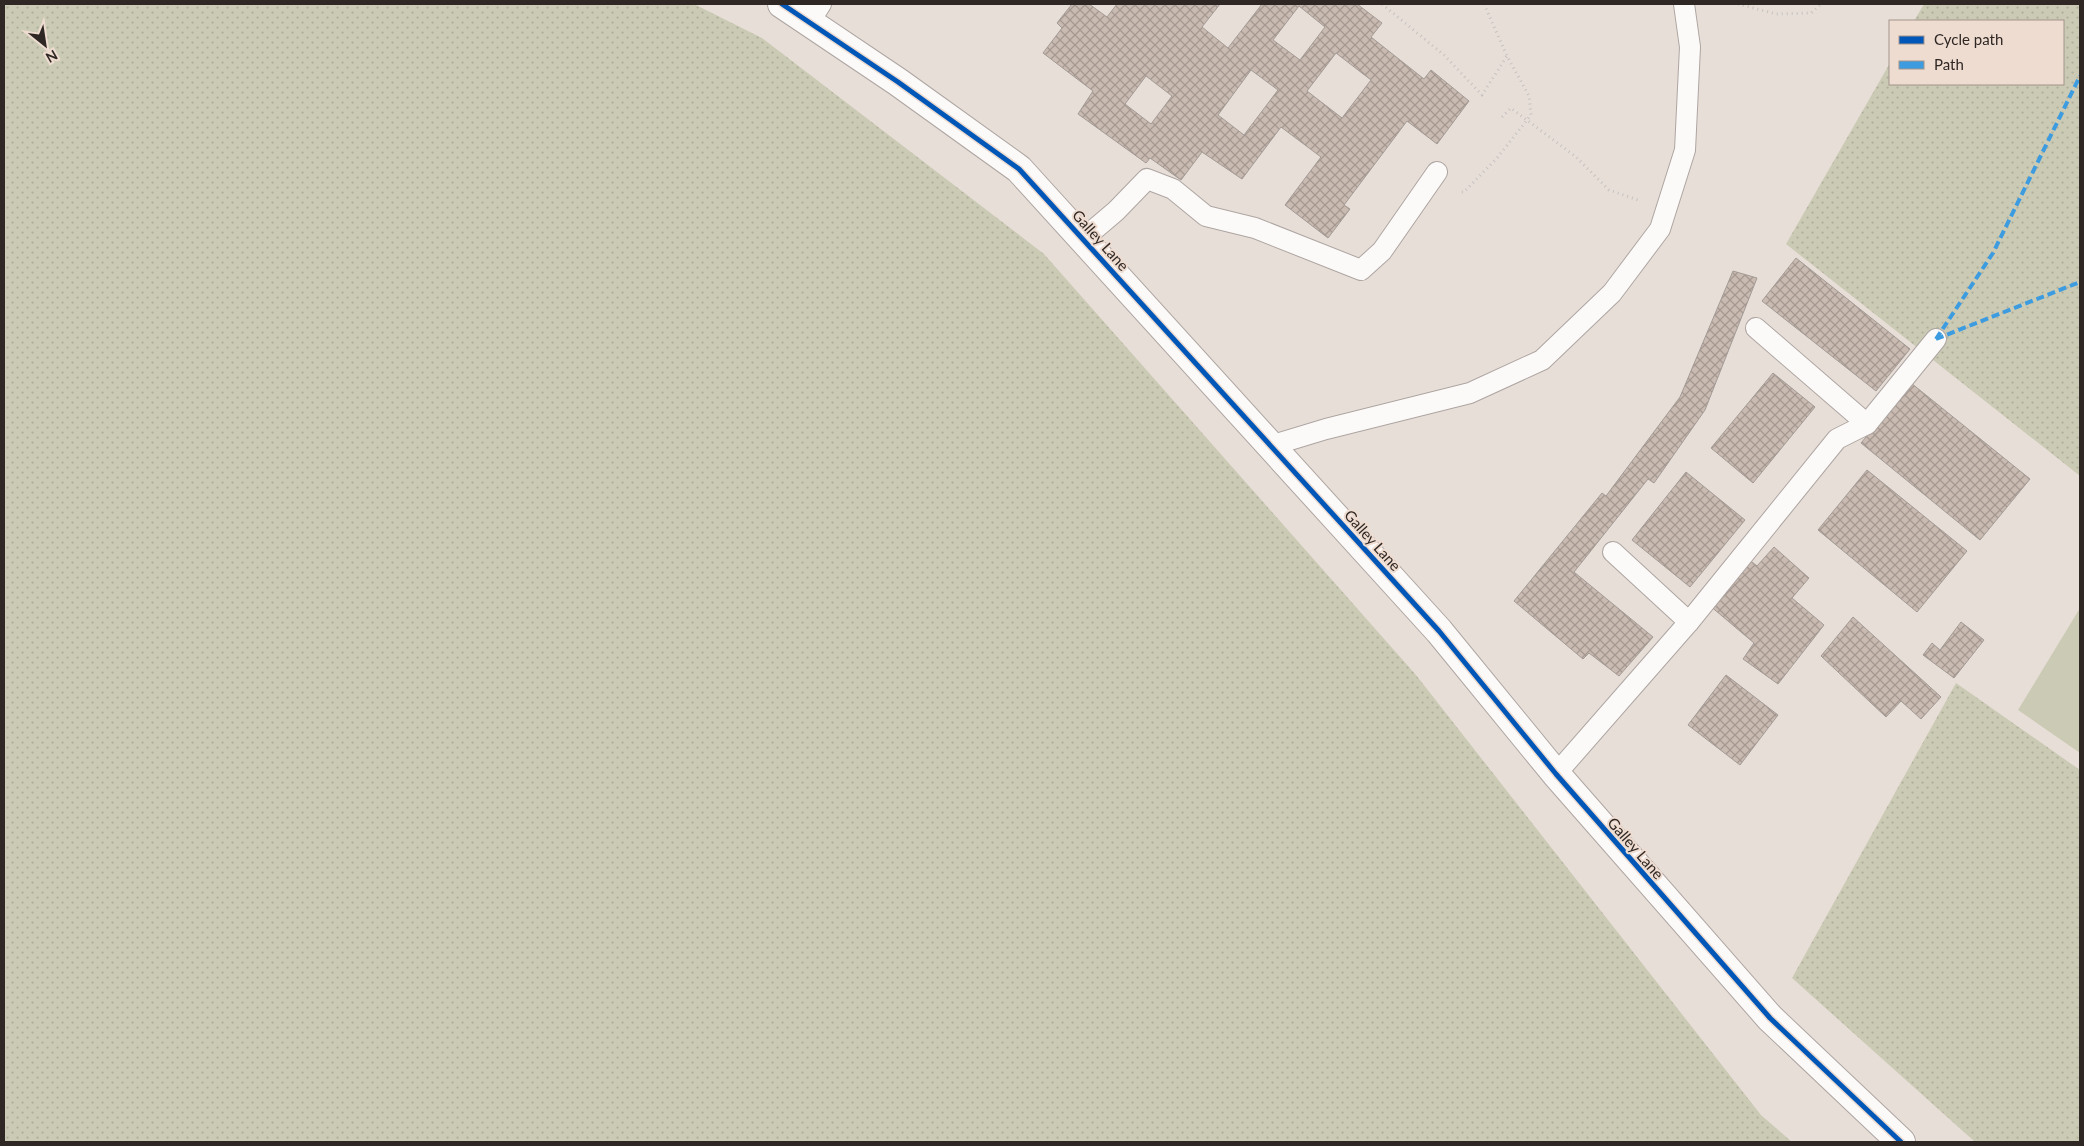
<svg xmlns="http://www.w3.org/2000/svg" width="2084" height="1146" font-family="Lato,sans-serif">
  <defs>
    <pattern id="grass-dots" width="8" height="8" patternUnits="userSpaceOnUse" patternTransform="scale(1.25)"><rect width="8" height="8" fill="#cbcbb5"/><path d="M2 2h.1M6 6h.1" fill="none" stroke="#afae9b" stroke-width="1.8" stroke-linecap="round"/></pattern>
    <pattern id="building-cross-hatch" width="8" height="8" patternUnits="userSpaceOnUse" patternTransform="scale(1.25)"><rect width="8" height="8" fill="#cabbb2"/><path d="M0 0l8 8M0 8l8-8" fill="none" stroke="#a49890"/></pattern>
  </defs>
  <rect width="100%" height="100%" fill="#e8ded8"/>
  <g fill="url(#grass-dots)">
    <polygon points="4,4 694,4 762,38 1044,254 1416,675 1761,1115 1792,1142 4,1142"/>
    <polygon points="1924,4 2080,4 2080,476 1786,244 1890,63 1890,84 2063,84 2063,21 1914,21"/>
    <polygon points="1956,683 2080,770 2080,1142 1975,1142 1792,978"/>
  </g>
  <polygon fill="#cbcbb5" points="2080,608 2080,753 2018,710"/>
  <g fill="url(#building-cross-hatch)" stroke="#a39b96" fill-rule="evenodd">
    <path d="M1072 4H1089L1107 17 1117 4H1220L1202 27 1228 48 1262 4H1357L1382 23 1371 37 1424 79 1431 70 1469 101 1437 144 1407 121 1344 205 1350 209 1328 238 1285 205 1321 157 1281 127 1242 179 1202 152 1181 180 1150 158 1146 163 1078 114 1093 91 1043 53 1062 28 1057 23ZM1299 6 1325 27 1300 60 1273 40ZM1336 53 1371 80 1342 118 1307 91ZM1251 70 1278 90 1244 135 1218 115ZM1146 76 1172 96 1151 124 1125 104Z"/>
    <polygon points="1796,258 1910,349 1876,391 1762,301"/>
    <polygon points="1733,271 1757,278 1705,410 1654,483 1648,479 1574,572 1653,637 1619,676 1589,653 1583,659 1514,601 1602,493 1606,496 1680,397"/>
    <polygon points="1773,373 1815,407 1753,483 1711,448"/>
    <polygon points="1911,383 2030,479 1980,540 1861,443"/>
    <polygon points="1867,470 1967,551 1917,612 1818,530"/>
    <polygon points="1686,472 1745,520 1690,587 1632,540"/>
    <polygon points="1774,547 1809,578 1792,598 1824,625 1778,684 1743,659 1754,643 1709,605 1747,558 1757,566"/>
    <polygon points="1853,617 1941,697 1921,719 1901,701 1886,717 1821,656"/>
    <polygon points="1961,622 1984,640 1954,678 1923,655 1932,643 1940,650"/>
    <polygon points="1726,675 1778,715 1740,765 1688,725"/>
  </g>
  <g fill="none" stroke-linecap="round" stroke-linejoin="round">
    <defs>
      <g id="service">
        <polyline points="809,23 821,4"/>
        <polyline points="1083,239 1116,211 1147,179 1173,189 1206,216 1255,228 1361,270 1382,251 1437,172"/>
        <polyline points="1756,328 1867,424"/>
        <polyline points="1270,446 1326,429 1470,393 1542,360 1612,293 1660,229 1685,150 1690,47 1684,4"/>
        <polyline points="1689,622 1837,439 1867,424 1936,339"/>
        <polyline points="1556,774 1689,622 1613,552"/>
      </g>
      <polyline id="tertiary" points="782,4 898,82 1019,169 1439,631 1556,774 1770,1018 1901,1142"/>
    </defs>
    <use href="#service" stroke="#ada5a1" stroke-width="22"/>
    <use href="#tertiary" stroke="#ada5a1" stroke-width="30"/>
    <g stroke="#c4c2c0" stroke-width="3" stroke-dasharray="1 4" stroke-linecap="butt">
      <polyline points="1382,4 1444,55 1482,95 1507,56 1529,96 1531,115 1497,158 1464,192 1460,192"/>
      <polyline points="1484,4 1507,56"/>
      <polyline points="1738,4 1776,14 1811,13 1821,4"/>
      <polyline points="1502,117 1511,108 1575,156 1609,190 1638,200"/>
    </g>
    <use href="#service" stroke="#fcfaf9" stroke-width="20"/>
    <use href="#tertiary" stroke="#fcfaf9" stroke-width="28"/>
    <g stroke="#3d9ce0" stroke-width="4" stroke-dasharray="8 4" stroke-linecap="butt">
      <polyline points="1936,339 1993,253 2080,76"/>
      <polyline points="1936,339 2080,282"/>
    </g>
    <defs>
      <polyline id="cycleway" points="782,4 898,82 1019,169 1439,631 1556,774 1770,1018 1901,1142"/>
    </defs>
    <use href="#cycleway" stroke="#efdcd1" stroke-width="8"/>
    <use href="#cycleway" stroke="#0057b8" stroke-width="5"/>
  </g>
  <g text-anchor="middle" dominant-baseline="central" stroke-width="4" stroke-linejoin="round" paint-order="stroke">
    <g font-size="15" fill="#2e2723" stroke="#efdcd1">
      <text transform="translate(1101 240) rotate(48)">Galley Lane</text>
      <text transform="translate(1373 540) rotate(48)">Galley Lane</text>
      <text transform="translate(1636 848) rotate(49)">Galley Lane</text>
    </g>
  </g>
  <rect width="2084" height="1146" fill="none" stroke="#2e2723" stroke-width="10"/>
  <rect x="1889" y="20" width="175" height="65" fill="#efdcd1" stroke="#a2948b"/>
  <rect x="1899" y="36" width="25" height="8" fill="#0057b8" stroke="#a2948b"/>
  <text x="1934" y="45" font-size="15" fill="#2e2723">Cycle path</text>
  <rect x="1899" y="61" width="25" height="8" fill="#3d9ce0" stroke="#a2948b"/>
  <text x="1934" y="70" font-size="15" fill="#2e2723">Path</text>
  <g transform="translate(45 45) rotate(150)" stroke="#efdcd1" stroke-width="4" paint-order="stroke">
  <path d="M0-4L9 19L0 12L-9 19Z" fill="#2e2723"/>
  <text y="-8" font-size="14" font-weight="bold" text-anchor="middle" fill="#2e2723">N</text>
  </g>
</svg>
